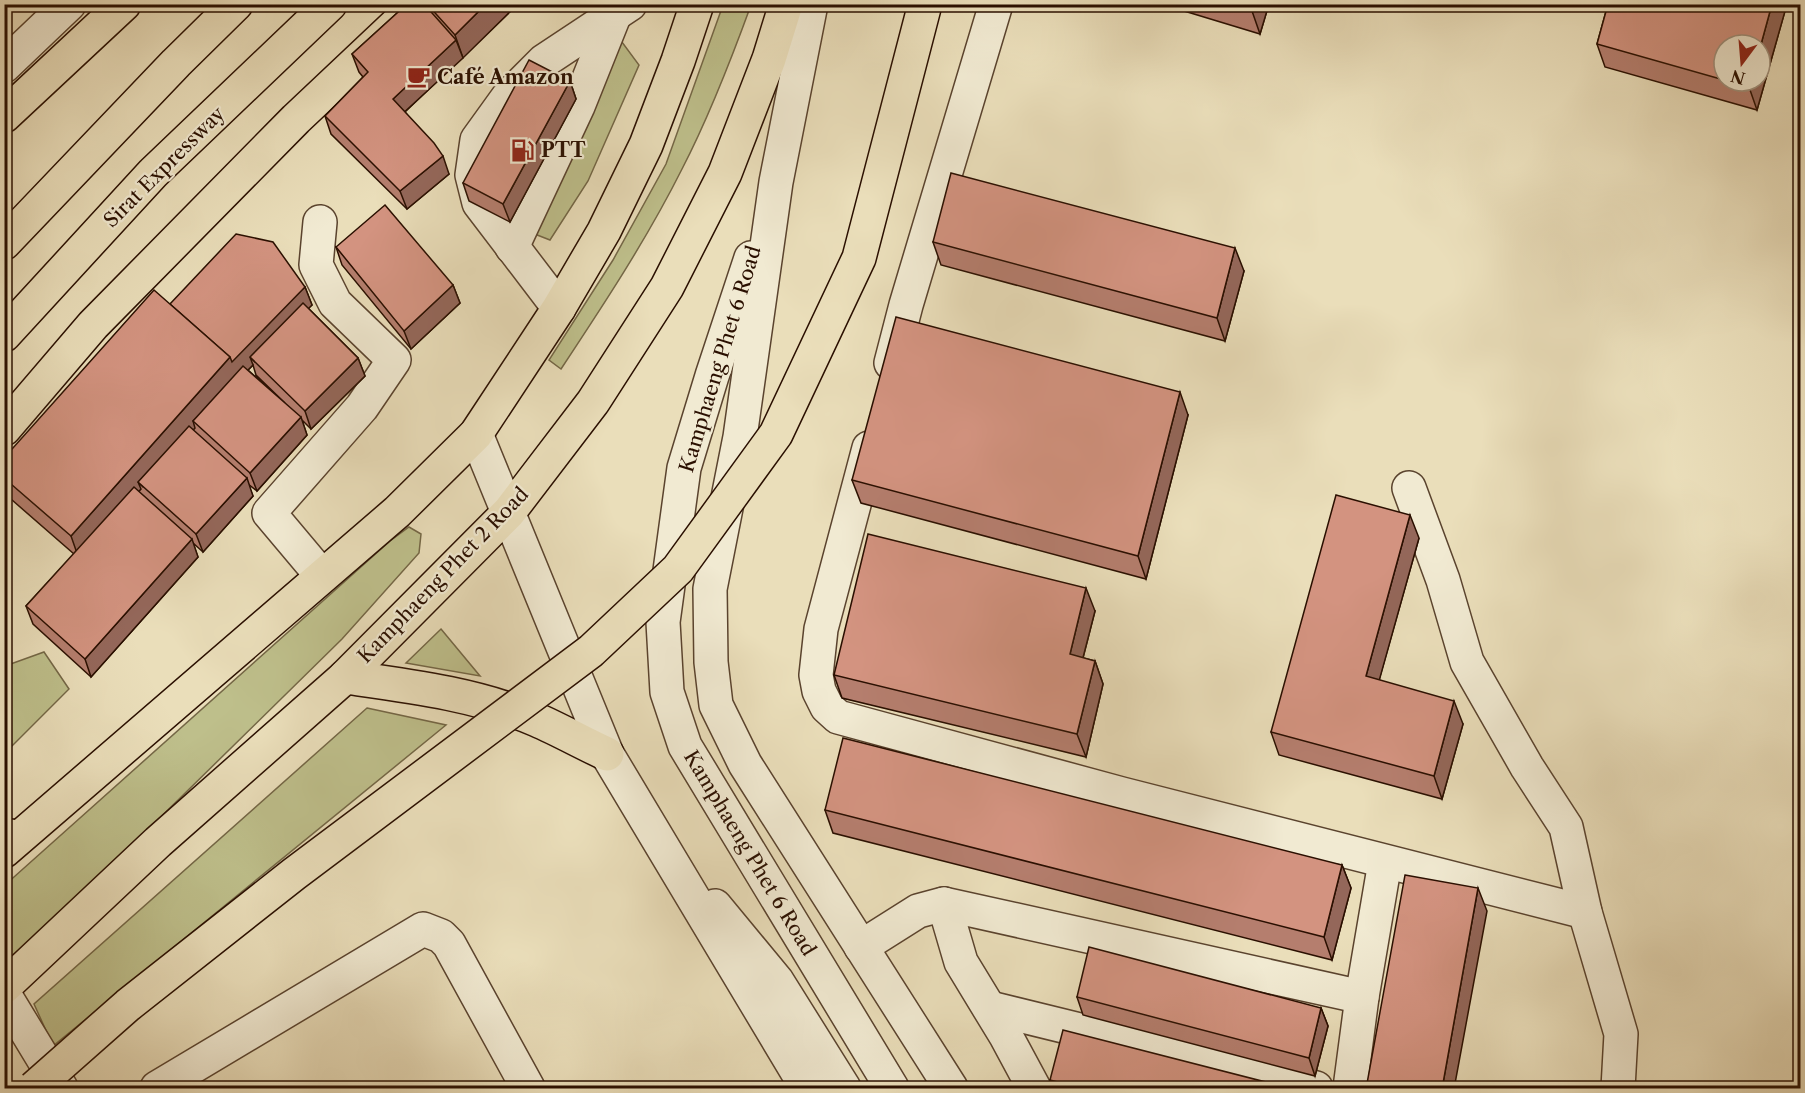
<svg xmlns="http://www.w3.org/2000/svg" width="1805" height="1093" font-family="'Libre Caslon Text',serif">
  <rect width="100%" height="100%" fill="#eadeba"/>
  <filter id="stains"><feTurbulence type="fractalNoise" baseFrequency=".00333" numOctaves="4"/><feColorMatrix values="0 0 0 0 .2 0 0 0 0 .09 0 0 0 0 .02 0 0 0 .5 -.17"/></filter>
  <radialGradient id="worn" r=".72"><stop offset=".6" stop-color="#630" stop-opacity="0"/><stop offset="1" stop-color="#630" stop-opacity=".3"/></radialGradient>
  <g fill="#bebf8b" stroke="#746746" stroke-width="1.5">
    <path d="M723 5H751C731 60 709 117 682 169 647 239 604 304 561 369L549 360 613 260 666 164Z"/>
    <polygon points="616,34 639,65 588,181 550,240 527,231"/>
    <polygon points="409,527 421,534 419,553 342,639 5,970 5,885 390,541"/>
    <polygon points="441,629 480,676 406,663"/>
    <polygon points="44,652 69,689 5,753 5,666"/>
    <polygon points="367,708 446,725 53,1046 34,1004"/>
  </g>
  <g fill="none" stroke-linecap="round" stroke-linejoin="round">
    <defs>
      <g id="minor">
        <polyline points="811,4 776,182 740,437 710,589 711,662 716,705 745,764 951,1088"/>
        <polyline points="4,66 69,4"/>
        <polyline points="320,222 316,265 335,303 394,360 362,407 269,513 322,576"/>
        <polyline points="512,247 578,106 614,16"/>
        <polyline points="751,258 712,376 684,468 663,622 667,692 685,746 892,1088"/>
        <polyline points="559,308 479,203 472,175 477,140 508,97 544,61 630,4"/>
        <polyline points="891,363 906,305 996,4"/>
        <polyline points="476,434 607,754 807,1088"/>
        <polyline points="869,448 821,629 816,675 819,691 827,707 838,717 1122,794 1585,912"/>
        <polyline points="1409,488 1443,580 1467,662 1527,767 1566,827 1585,912 1621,1034 1618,1088"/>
        <polyline points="944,904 961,962 1006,1036 1034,1088"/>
        <polyline points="715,906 777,981 844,1088"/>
        <polyline points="861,947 918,911 944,904 1362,997 1350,1088"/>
        <polyline points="4,994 61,1088"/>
        <polyline points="1362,997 1385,862"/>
        <polyline points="990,1008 1316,1088"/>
        <polyline points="157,1088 423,929 441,936 449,944 528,1088"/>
      </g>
      <g id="major">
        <path d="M345 677C409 686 476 694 537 720 560 730 583 743 607 754"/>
        <polyline points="4,851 397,512 476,434 559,308 604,231 646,145 678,61 697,4"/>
        <polyline points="4,987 158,842 345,677 509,512 593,402 667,287 725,173 769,59 786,4"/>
      </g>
      <g id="highway">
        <polyline points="4,116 124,4"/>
        <polyline points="4,243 176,63 236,4"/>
        <polyline points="4,335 153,173 330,4"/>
        <polyline points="4,429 93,325 296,119 418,4"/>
        <polyline points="4,835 18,837"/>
      </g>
    </defs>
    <use href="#minor" stroke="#5a432e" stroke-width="36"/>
    <use href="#major" stroke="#2a0f00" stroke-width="36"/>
    <use href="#highway" stroke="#2a0f00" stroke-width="36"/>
    <use href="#minor" stroke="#f1ead2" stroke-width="33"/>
    <use href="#major" stroke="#eadeba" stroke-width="33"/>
    <use href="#highway" stroke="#eadeba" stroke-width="33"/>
    <defs>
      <polyline id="highway-bridge" points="34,1088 128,1005 294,874 591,651 678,569 776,434 859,258 925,4"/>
    </defs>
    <use href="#highway-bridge" stroke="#2a0f00" stroke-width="36" stroke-linecap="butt"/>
    <use href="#highway-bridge" stroke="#eadeba" stroke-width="33"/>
  </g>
  <g fill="#b57e6e" stroke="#2a0f00" stroke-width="1.5" fill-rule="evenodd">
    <polygon points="407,4 518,4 405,112 449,174 407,209 331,134 325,116 363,77 359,72 352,54"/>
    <polygon points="1161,4 1269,4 1260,34"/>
    <path d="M1608 4H1787L1757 110 1605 67 1597 44ZM1724 45 1760 81H1724Z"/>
    <polygon points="570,81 576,99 510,222 469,201 463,183"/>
    <polygon points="933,242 1244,271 1225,341 941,265"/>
    <polygon points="336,247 453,285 460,303 411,349 342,265"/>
    <path d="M305 287 312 305 308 308 358 358 365 376 311 429 302 420 307 435 257 491 248 484 253 496 203 552 193 543 198 557 91 677 33 624 26 606 74 554 4 493V458L170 304ZM253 365 256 375 285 403 248 370Z"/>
    <polygon points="1188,415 1146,579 861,503 852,480"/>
    <polygon points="1419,538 1379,680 1463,724 1442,799 1279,755 1271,732"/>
    <polygon points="1095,611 1083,658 1095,661 1103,684 1086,757 842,698 834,675"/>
    <polygon points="825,810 1342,865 1351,888 1332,960 833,833"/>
    <polygon points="1077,997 1321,1008 1328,1026 1315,1076 1083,1015"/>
    <polygon points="1050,1080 1293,1089 1054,1089"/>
  </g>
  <g fill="#94675a" stroke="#2a0f00" stroke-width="1.5">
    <polygon points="486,4 518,4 463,58 455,35"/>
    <polygon points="562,4 570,4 564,10"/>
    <polygon points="1254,4 1269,4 1260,34 1252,11"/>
    <polygon points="1772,4 1787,4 1757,110 1749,87 1751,81 1760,81 1760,48"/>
    <polygon points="456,40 463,58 399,117 393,99"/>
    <polygon points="570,81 576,99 510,222 503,204"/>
    <polygon points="443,156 449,174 407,209 400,191"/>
    <polygon points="1235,248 1244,271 1225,341 1217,318"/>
    <polygon points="453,285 460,303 411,349 404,331"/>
    <polygon points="305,287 312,305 255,362 250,357 253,365 238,380 193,421 195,428 143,487 138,482 141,489 79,559 71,536 230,357"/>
    <polygon points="358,358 365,376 311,429 305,411"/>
    <polygon points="1180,392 1188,415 1146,579 1138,556"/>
    <polygon points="301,417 307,435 257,491 250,473"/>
    <polygon points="247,478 253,496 203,552 196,534"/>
    <polygon points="1410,515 1419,538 1374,699 1366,676"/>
    <polygon points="192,539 198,557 91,677 85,659"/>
    <polygon points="1086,588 1095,611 1078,677 1070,654"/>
    <polygon points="1095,661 1103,684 1086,757 1077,734"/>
    <polygon points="1454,701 1463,724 1442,799 1434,776"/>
    <polygon points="1342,865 1351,888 1332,960 1324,937"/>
    <polygon points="1478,888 1487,911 1454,1089 1442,1089"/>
    <polygon points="1321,1008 1328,1026 1315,1076 1309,1058"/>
  </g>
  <g fill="#d39380" stroke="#2a0f00" stroke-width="1.5">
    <polygon points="407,4 424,4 456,40 393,99 434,143 443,156 400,191 325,116 368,72 352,54"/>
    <polygon points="427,4 486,4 455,35"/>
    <polygon points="1230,4 1254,4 1252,11"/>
    <polygon points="1608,4 1772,4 1760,48 1760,45 1724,45 1724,80 1597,44"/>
    <polygon points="529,60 570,81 503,204 463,183"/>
    <polygon points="1727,81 1751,81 1749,87"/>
    <polygon points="951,173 1235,248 1217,318 933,242"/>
    <polygon points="385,205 453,285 404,331 336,247"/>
    <polygon points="236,234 273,242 305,287 232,362 230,357 170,304"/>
    <polygon points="154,290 230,357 71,536 4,478 4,458"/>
    <polygon points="303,303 358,358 305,411 250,357"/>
    <polygon points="896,317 1180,392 1138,556 852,480"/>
    <polygon points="243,366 301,417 250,473 193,421"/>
    <polygon points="189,426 247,478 196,534 138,482"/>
    <polygon points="134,487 192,539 85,659 26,606"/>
    <polygon points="1336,495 1410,515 1366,676 1454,701 1434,776 1271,732"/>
    <polygon points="868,534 1086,588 1070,654 1095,661 1077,734 834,675"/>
    <polygon points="843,738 1342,865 1324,937 825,810"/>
    <polygon points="1405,875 1478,888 1442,1089 1366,1089"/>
    <polygon points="1089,947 1321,1008 1309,1058 1077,997"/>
    <polygon points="1063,1030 1293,1089 1084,1089 1050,1080"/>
  </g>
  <defs>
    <symbol id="cafe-bare" viewBox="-9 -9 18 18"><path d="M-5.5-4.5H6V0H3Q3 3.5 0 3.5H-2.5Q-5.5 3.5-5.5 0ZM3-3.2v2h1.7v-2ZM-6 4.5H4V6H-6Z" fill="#8f2418" stroke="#f1ead2" stroke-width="2.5" paint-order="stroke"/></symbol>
    <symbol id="fuel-bare" viewBox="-9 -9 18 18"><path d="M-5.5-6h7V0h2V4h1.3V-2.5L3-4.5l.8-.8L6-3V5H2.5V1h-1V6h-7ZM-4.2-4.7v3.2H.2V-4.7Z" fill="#8f2418" stroke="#f1ead2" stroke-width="2.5" paint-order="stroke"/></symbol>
  </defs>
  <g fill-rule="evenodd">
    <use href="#cafe-bare" x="402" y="60" width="33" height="33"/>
    <use href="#fuel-bare" x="506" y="134" width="33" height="33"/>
  </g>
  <g text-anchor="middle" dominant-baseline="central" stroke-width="4.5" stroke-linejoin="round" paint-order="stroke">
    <g font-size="20" font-weight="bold" fill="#2a0f00" stroke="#f1ead2" text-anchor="start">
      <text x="437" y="77">Café Amazon</text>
      <text x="541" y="150">PTT</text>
    </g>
    <g font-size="20" fill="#2a0f00" stroke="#f1ead2">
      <text transform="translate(164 167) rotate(-45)">Sirat Expressway</text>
      <text transform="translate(720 359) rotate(-73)">Kamphaeng Phet 6 Road</text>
      <text transform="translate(443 575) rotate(-46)">Kamphaeng Phet 2 Road</text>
      <text transform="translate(750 853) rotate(59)">Kamphaeng Phet 6 Road</text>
    </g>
  </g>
  <rect width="1805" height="1093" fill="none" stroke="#eadeba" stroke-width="24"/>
  <rect x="6" y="6" width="1793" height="1081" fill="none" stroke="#2a0f00" stroke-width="3"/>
  <rect x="12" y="12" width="1781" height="1069" fill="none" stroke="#2a0f00" stroke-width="1.5"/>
  <g transform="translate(1742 63) rotate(196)"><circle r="28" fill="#f1ead2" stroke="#a1927e" stroke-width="1.5"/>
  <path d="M0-4.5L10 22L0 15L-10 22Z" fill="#8f2418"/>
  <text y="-9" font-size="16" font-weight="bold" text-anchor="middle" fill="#2a0f00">N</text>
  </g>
  <rect width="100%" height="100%" filter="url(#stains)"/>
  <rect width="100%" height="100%" fill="url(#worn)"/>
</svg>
